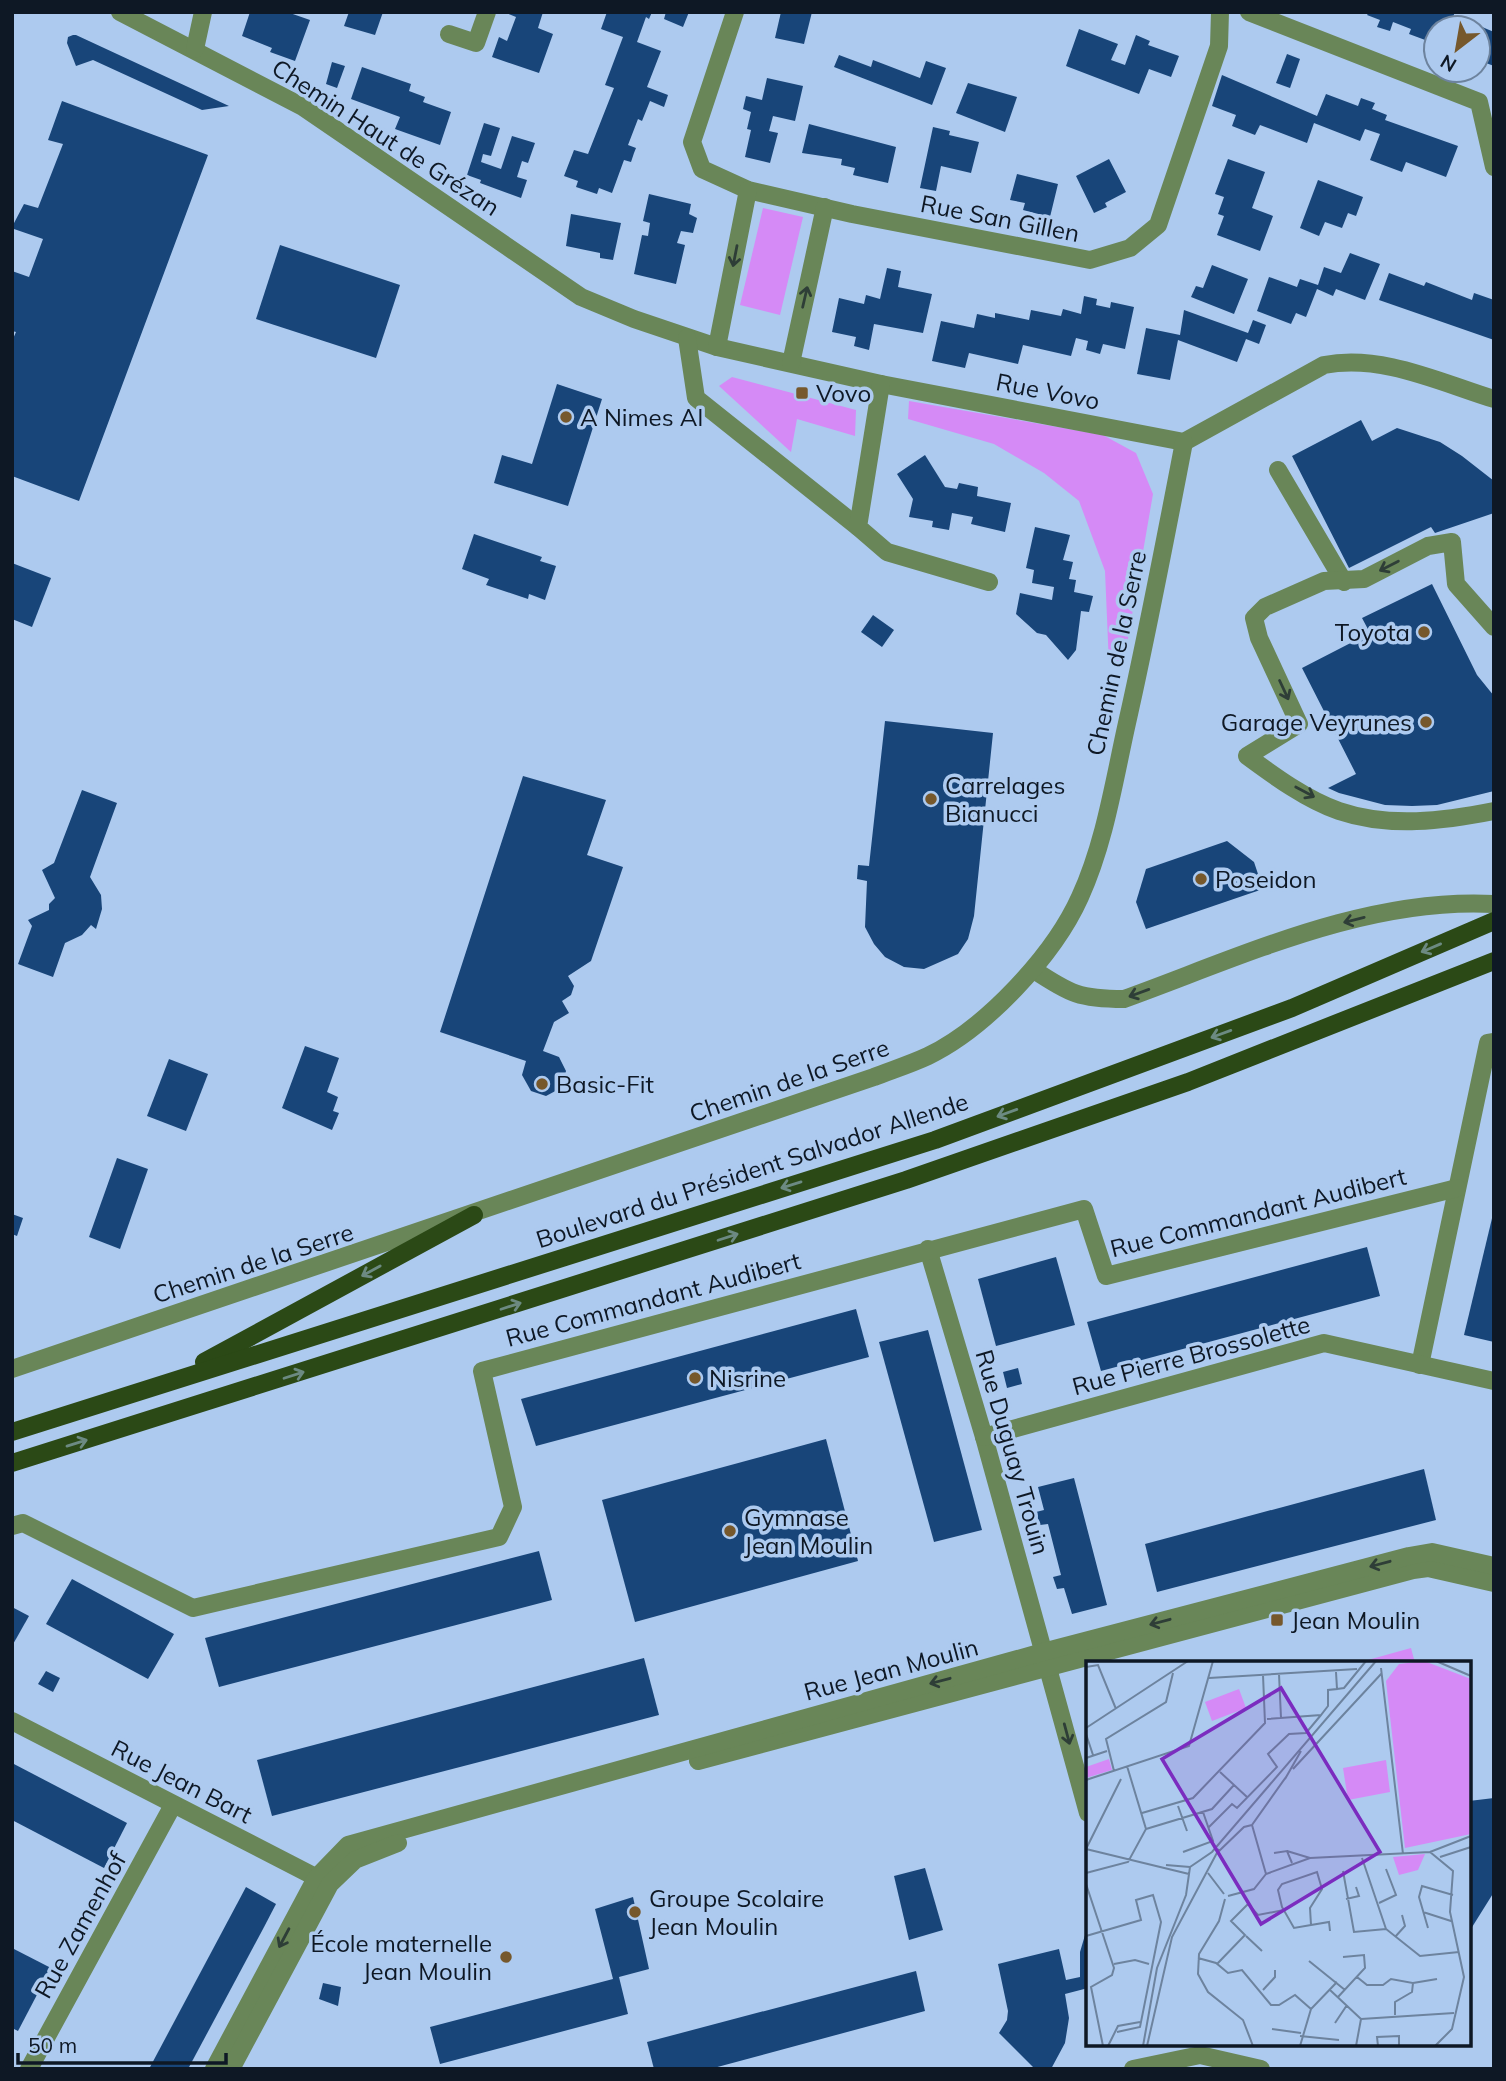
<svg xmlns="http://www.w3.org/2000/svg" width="1506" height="2081" font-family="Mulish,sans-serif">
  <rect width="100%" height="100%" fill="#adcaef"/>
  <g fill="#d58af6">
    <polygon points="763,208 803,217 780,315 740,305"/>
    <polygon points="732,377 856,410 855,436 797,419 791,452 719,386"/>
    <polygon points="909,401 1103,435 1136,453 1153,494 1123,667 1109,665 1105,571 1079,501 1044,473 994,444 908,419"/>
    <polygon points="1411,1648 1415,1663 1357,1663"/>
  </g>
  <g fill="#184579">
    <polygon points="250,12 287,12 310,20 295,61 270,52 272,48 242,36"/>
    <polygon points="349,12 383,12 375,35 344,26"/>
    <polygon points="504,12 543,12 538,28 553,34 539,73 492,57 499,37 507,41 516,17"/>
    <polygon points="607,12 652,12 649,19 646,17 637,42 661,51 647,87 668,95 664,107 650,101 642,121 638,119 628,145 636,148 634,153 631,162 624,160 612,193 599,188 597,194 576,187 578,181 564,176 574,150 588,154 614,88 605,85 623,37 601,29"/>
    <polygon points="666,12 689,12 683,27 664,19"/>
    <polygon points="781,12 812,12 804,44 775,38"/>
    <polygon points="1369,12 1455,12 1450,24 1461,28 1436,28 1436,44 1409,34 1411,29 1393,22 1390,31 1377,27 1380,20 1367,15"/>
    <polygon points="1475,24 1494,32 1494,66 1478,60 1478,28 1473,28"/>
    <polygon points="1079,29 1118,44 1111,60 1125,65 1136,35 1150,41 1148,45 1179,56 1171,77 1149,69 1139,94 1066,66"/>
    <polygon points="73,35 76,35 229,106 202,110 93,60 76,66 67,43 68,37"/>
    <polygon points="1287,54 1300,59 1290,88 1276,83"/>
    <polygon points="839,55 871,67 873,60 920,78 926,61 946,68 932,105 834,67"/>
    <polygon points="332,62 345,66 337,88 326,84"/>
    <polygon points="362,67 411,84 409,91 425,97 423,102 451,112 440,145 395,129 400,117 351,99"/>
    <polygon points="1222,75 1317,116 1326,94 1358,106 1361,98 1375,103 1372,109 1387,115 1385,120 1458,146 1446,177 1406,162 1402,172 1370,160 1380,134 1365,129 1360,141 1314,123 1307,143 1260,125 1255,135 1232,126 1236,115 1212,106"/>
    <polygon points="767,78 803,86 795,121 773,116 769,131 778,133 770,163 745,157 751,130 747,129 751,112 743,109 746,96 762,100"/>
    <polygon points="968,83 1017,97 1005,132 956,113"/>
    <polygon points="62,101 208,155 79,501 12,476 12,341 16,332 12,331 12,271 29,277 43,239 14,229 13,225 24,204 38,208 63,144 48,140"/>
    <polygon points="484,123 500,128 491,156 483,154 481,162 501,169 512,136 535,143 528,163 522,161 517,177 527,180 521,198 480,183 481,180 467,175"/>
    <polygon points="809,124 896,147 888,183 853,175 855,168 841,165 842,159 802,153"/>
    <polygon points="933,127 950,131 949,135 979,142 971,173 941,166 936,191 920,188"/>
    <polygon points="1109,159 1126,192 1105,203 1107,207 1094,213 1076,176"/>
    <polygon points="1228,159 1265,172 1252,208 1273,216 1260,251 1217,235 1224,216 1218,214 1224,197 1215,194"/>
    <polygon points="438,164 451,173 448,182 433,171"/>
    <polygon points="1017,174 1058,184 1050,217 1023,210 1025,203 1010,200"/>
    <polygon points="1318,180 1363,197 1356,216 1348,213 1342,228 1325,222 1319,236 1300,228"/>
    <polygon points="649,194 691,204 689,214 697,218 693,233 681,231 677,243 685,245 676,284 634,274 642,235 648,236 650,223 643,221"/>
    <polygon points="571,214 621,223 613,260 600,258 600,253 566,246"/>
    <polygon points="280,245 400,285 376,358 256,319"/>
    <polygon points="1350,253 1380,264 1365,300 1336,289 1333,296 1317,289 1306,317 1296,313 1291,324 1257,311 1269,277 1297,287 1300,279 1318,285 1324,267 1341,273"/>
    <polygon points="1212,265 1248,279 1234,314 1191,297 1196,286 1203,288"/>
    <polygon points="887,268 901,271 898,287 932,294 923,333 874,324 869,350 854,346 856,337 832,332 839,298 864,304 866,295 880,299"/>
    <polygon points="1389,273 1424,286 1426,282 1472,300 1474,293 1494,300 1494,340 1379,300"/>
    <polygon points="1084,296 1097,299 1096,305 1110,308 1111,302 1134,307 1125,349 1103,344 1100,354 1086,350 1088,341 1076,338 1071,356 1023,345 1018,364 969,353 965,368 932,361 941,321 974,328 977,314 995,318 995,313 1029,320 1031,310 1061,316 1063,309 1081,314"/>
    <polygon points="1184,310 1248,333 1253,320 1266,325 1259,344 1246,339 1237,362 1178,340 1170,380 1137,374 1146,328 1180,335"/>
    <polygon points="557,384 602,399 568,506 494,483 502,455 532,464"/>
    <polygon points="1361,420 1372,441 1397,428 1440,442 1462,456 1494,481 1494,513 1435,533 1431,527 1349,568 1292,456"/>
    <polygon points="925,455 945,487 957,489 959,483 978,487 977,496 1011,503 1005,532 971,524 973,517 952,513 949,530 932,527 933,521 909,517 913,499 897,474"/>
    <polygon points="1035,527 1070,535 1063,560 1073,562 1069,579 1076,580 1074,592 1093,596 1089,612 1081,611 1076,650 1068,660 1046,635 1037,633 1016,614 1020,593 1052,600 1054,587 1032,583 1034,570 1026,568"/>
    <polygon points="474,534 542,557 540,561 556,566 545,600 529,594 528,599 486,585 489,579 462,569"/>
    <polygon points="12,563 51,578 32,627 12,619"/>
    <polygon points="1432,584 1477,675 1494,696 1494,791 1437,805 1412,806 1385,805 1339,793 1328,788 1356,774 1302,668 1370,633 1362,618"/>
    <polygon points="873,615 894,630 882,647 861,632"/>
    <polygon points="885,721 993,733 974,916 968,939 958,954 924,969 904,967 885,957 874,944 865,927 867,881 857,879 858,865 869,866"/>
    <polygon points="523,776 606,800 587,855 623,867 591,961 568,976 574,986 571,995 562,1001 569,1013 554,1022 543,1051 559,1057 566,1071 561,1088 546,1096 531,1091 522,1075 526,1061 440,1032"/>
    <polygon points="82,790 117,803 90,877 101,895 102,909 96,929 91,925 82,935 65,943 53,977 18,964 32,926 28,920 49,910 49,904 55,898 42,870 54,863"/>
    <polygon points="1227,841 1254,862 1263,889 1146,929 1136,902 1146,869"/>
    <polygon points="305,1046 339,1058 327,1092 338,1097 333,1111 339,1113 332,1130 282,1108"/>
    <polygon points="169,1059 208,1074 186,1131 147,1116"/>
    <polygon points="117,1158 148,1169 120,1249 89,1237"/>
    <polygon points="1494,1210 1494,1342 1464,1335"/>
    <polygon points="12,1214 23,1218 17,1236 12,1234"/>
    <polygon points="1367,1247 1380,1296 1101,1371 1087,1322"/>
    <polygon points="1056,1257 1075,1325 996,1346 978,1279"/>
    <polygon points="856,1309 869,1357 536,1446 521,1399"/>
    <polygon points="928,1330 982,1530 934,1542 879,1342"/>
    <polygon points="1018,1368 1022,1384 1007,1388 1003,1372"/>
    <polygon points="826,1439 858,1561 635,1622 602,1500"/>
    <polygon points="1424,1469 1436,1520 1157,1592 1145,1544"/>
    <polygon points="1074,1478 1107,1605 1072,1614 1064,1588 1057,1589 1053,1577 1061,1575 1048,1524 1040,1525 1036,1512 1044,1510 1038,1487"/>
    <polygon points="539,1551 552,1600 219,1687 205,1638"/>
    <polygon points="72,1579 174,1634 148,1679 46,1624"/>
    <polygon points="12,1607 29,1616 12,1646"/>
    <polygon points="644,1658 659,1715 272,1816 257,1760"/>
    <polygon points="46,1671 60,1678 53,1692 38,1684"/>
    <polygon points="12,1763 127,1823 104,1868 12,1820"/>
    <polygon points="1494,1798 1494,1892 1469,1932 1469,1801"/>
    <polygon points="925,1868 943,1930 909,1940 894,1876"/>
    <polygon points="246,1887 276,1904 263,1929 188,2069 149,2069"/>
    <polygon points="633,1897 649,1969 619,1977 628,2014 440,2064 430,2027 613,1979 595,1909"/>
    <polygon points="1088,1925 1088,1988 1065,1994 1069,2018 1065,2043 1051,2069 1035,2069 999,2033 1007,2020 1008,2011 998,1964 1059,1949 1066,1980 1080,1977 1080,1952"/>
    <polygon points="12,1948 51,1968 18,2031 12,2028"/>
    <polygon points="916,1971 925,2011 710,2069 654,2069 647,2042"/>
    <polygon points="323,1983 341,1987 338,2006 319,1999"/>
  </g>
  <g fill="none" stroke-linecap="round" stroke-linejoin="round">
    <g stroke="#698658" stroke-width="18">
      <path d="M120 12 303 107 581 297 634 319 717 347 881 384 1184 442 1324 365C1382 354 1439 382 1494 399"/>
      <polyline points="735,12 692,142 702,169 748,190 852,214 1090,260 1130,248 1158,225 1219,46 1220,12"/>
      <polyline points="1249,12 1479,102 1494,167"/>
      <polyline points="449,34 476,43 487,12"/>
      <polyline points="195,49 203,12"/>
      <polyline points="687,338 696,398 858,527"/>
      <polyline points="717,347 748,190"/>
      <polyline points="791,363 825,207"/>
      <polyline points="881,384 858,527 887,552 989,582"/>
      <polyline points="1278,470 1344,582"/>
      <path d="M1494 627 1456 584 1452 542 1428 546 1364 579 1324 581 1265 607 1254 618 1259 638 1299 724 1247 756C1274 776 1307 800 1339 811 1389 828 1444 821 1494 811"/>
      <path d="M1034 970C1070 994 1080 999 1124 999 1243 956 1366 897 1494 904"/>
      <polyline points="928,1249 984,1437 1088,1813"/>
      <polyline points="1420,1365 1488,1043 1494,1042"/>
      <path d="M12 1369 874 1077C892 1070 911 1064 928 1056 986 1028 1054 955 1080 897 1105 842 1114 781 1127 723 1148 630 1166 536 1184 442"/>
      <polyline points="984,1437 1324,1343 1494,1381"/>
      <polyline points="12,1526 23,1523 193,1608 499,1537 513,1507 482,1371 1084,1209 1106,1276 1457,1188"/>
      <polyline points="12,1721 327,1883"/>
      <polyline points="698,1761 1413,1570 1428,1568 1494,1583"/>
      <polyline points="29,2069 173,1805"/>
      <polyline points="214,2069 316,1878 348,1845 1043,1652 1409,1556 1432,1552 1494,1566"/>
      <polyline points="231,2069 330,1884 355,1860 398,1843"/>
      <polyline points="1133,2069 1200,2055 1261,2069"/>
    </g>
    <g stroke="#2b4916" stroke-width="18">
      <polyline points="204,1362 474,1215"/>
      <polyline points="12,1432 935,1140 1292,1008 1494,921"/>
      <polyline points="12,1463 906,1180 1188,1082 1494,961"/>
    </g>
  </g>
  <defs><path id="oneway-shaft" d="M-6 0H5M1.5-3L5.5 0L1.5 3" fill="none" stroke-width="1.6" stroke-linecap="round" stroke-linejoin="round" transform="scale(1.75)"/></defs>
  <g stroke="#2e3e37">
    <use href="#oneway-shaft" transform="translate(735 256) rotate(101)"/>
    <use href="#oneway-shaft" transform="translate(805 297) rotate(-77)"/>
    <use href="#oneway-shaft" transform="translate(1389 566) rotate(153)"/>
    <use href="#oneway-shaft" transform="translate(1284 690) rotate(65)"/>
    <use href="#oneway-shaft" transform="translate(1305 792) rotate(28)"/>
    <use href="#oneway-shaft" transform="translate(1354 920) rotate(166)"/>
    <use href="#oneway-shaft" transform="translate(1139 993) rotate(160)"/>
    <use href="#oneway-shaft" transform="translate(1380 1564) rotate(165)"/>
    <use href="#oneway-shaft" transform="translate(1160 1622) rotate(165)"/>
    <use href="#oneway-shaft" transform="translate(940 1681) rotate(165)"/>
    <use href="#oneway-shaft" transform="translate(1067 1734) rotate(75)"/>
    <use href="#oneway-shaft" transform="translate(284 1938) rotate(118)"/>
  </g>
  <g stroke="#6c8a82">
    <use href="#oneway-shaft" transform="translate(1431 948) rotate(157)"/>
    <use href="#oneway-shaft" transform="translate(1221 1034) rotate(160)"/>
    <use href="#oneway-shaft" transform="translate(1007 1113) rotate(160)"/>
    <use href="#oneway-shaft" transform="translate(791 1185) rotate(163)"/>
    <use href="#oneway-shaft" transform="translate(728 1237) rotate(-18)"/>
    <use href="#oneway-shaft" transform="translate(371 1271) rotate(151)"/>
    <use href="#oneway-shaft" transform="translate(511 1306) rotate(-18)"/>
    <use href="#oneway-shaft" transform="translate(294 1375) rotate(-18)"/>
    <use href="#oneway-shaft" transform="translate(77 1443) rotate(-17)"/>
  </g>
  <g fill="#76582c" stroke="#adcaef" stroke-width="2.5">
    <rect x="795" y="386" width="14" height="14" rx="3.5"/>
    <circle cx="566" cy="417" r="7"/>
    <circle cx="1424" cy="632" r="7"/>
    <circle cx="1426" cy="722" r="7"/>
    <circle cx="931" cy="799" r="7"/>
    <circle cx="1201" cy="879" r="7"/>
    <circle cx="542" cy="1084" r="7"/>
    <circle cx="695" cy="1378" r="7"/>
    <circle cx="730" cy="1531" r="7"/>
    <rect x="1270" y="1613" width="14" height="14" rx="3.5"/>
    <circle cx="635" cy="1912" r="7"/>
    <circle cx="506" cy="1957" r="7"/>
  </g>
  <g text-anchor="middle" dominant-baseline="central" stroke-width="7" stroke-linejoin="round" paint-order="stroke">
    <g font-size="24" fill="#0e1825" stroke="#adcaef">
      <text transform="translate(386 137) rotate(33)">Chemin Haut de Grézan</text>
      <text transform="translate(1000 218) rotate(11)">Rue San Gillen</text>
      <text transform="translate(1048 391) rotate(11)">Rue Vovo</text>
      <text transform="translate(1116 653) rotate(-78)">Chemin de la Serre</text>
      <text transform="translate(789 1080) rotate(-19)">Chemin de la Serre</text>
      <text transform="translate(752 1170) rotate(-18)">Boulevard du Président Salvador Allende</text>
      <text transform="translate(1258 1212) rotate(-14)">Rue Commandant Audibert</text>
      <text transform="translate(253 1263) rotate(-18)">Chemin de la Serre</text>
      <text transform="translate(653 1299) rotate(-15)">Rue Commandant Audibert</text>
      <text transform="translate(1191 1355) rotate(-15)">Rue Pierre Brossolette</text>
      <text transform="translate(1013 1452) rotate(74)">Rue Duguay Trouin</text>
      <text transform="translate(891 1669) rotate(-15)">Rue Jean Moulin</text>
      <text transform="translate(182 1781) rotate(27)">Rue Jean Bart</text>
      <text transform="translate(80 1925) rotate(-61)">Rue Zamenhof</text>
    </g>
    <g font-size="24" fill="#0e1825" stroke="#adcaef" text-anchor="start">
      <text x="816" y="393">Vovo</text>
      <text x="580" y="417">A Nimes Al</text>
      <text x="1410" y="632" text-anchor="end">Toyota</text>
      <text x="1412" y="722" text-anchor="end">Garage Veyrunes</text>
      <text x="945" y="785">Carrelages<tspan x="945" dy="28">Bianucci</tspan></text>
      <text x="1215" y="879">Poseidon</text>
      <text x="556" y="1084">Basic-Fit</text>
      <text x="709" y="1378">Nisrine</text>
      <text x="744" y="1517">Gymnase<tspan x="744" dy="28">Jean Moulin</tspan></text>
      <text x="1291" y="1620">Jean Moulin</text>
      <text x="649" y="1898">Groupe Scolaire<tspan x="649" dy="28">Jean Moulin</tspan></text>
      <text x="492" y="1943" text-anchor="end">École maternelle<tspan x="492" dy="28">Jean Moulin</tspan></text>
    </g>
  </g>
  <g transform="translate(1086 1661)">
    <rect width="385" height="385" fill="#adcaef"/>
    <path d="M338 0 385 18V173L319 187 300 20 313 3ZM153 28 160 47 126 60 119 41ZM23 98 26 109 0 117V106ZM300 99 304 131 262 139 257 107ZM339 193 332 209 313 214 307 196Z" fill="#d58af6"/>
    <path fill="none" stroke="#6d839e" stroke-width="2" d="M350 0 385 15M0 6 12 4 30 48M295 7 317 193M193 13 195 57M123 17 271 8M251 28 258 27 280 0M181 58 235 54 242 45V29L251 28 250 11M0 67 102 0M0 73 7 94M0 97 21 90M207 108 296 12M28 110 20 78 80 41 87 12M134 111 161 136M199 118 215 90M0 119 103 85 127 0M92 145 101 170M56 152 107 137 179 62 177 14M122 167 146 143 151 147 191 106 182 93 203 73 220 72 235 54M60 168 126 148 148 124M0 188 35 118M0 188 103 213M201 190 224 197M97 191 127 180 117 151M344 191 367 210 364 251 378 316 366 368 349 385M131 192 158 166 166 164M188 192 201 190 206 202M354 196 385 186M276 197 300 268 334 295 373 291M80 204 104 206M257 210 268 271 300 268M0 212 42 201 60 168 41 105M122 212 138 233M180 213 166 164 200 116M0 223 28 307 26 314 5 326 17 385M142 235 168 228 180 213 224 197 344 191 385 175M139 238 133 260 113 293 112 313 122 331 157 359 167 385M260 238 273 235 270 226M293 242 310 234 300 208M337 251 365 260M225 264 224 247 236 228 231 211 196 223 192 229 196 246 208 267 225 264 243 261 244 270M342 267 333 236 336 225 367 234M0 275 55 259 50 239 67 234 75 261 54 366 31 371M160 275 176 290M309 276 319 265 316 254M112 297 130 302 142 312 156 309 185 344H193L209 334 225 348M223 300 259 329M28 303 49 299 63 303M131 303 159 274 145 260 162 243 172 254 198 249M271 316 281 324H297L305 318 327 322 326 331 309 341V354M327 322 351 318M177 329 189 316V309M244 329 275 358M252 336 279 307 278 294 257 296M275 358 368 352M249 362 261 344M186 368 215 372M214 375 253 379M22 385 32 365 54 361M57 385 71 307 100 234 104 206 126 191 290 0M61 385 86 276 133 188M214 385 225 348 251 321M270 385 275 358M292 385 291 376 313 375V385"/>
    <path fill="#7b2cbf" fill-opacity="0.15" stroke="#7b2cbf" stroke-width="3.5" d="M195 27 294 191 175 263 76 98Z"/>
    <rect width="385" height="385" fill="none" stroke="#0e1825" stroke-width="3.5"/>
  </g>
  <rect width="1506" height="2081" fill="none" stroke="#0e1825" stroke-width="28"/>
  <g transform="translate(1457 49) rotate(211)"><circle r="33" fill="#adcaef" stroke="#6d839e" stroke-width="2"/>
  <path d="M0-5L12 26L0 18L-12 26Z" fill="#76582c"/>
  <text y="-10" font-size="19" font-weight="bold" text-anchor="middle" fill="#0e1825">N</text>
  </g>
  <path d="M18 2053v10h208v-10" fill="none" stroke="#0e1825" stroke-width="3.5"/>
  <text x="28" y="2053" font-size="21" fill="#0e1825" stroke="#adcaef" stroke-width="5" paint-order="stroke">50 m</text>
</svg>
